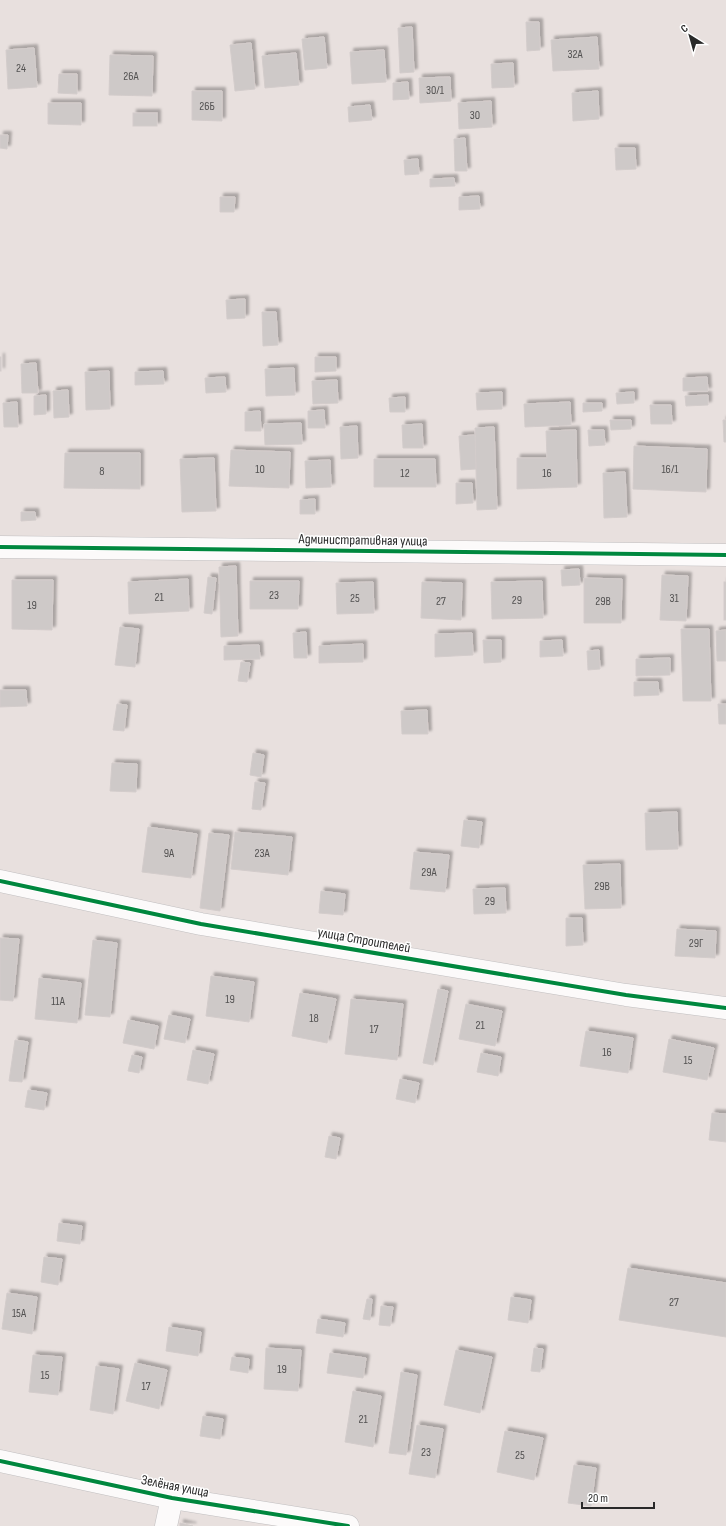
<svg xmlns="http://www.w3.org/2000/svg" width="726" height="1526" font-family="'Sofia Sans Condensed',sans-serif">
  <defs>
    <filter id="shadow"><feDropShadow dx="3.5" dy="-3.5" stdDeviation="1" flood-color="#0004"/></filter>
  </defs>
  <rect width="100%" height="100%" fill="#e8e0de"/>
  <g fill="#cec9c8" stroke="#d3cccb" filter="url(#shadow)">
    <polygon points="526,22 539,22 540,50 527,51"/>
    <polygon points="412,27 414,72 400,73 398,28"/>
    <polygon points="324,37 327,68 305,70 302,39"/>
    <polygon points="597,37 599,69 553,71 551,40"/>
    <polygon points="251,43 255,89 235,91 230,45"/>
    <polygon points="34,48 37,87 8,89 6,50"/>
    <polygon points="384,50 386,82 352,84 350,52"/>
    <polygon points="296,53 299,85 265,88 262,56"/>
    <polygon points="110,55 153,56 152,96 109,95"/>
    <polygon points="513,63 514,87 492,88 491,64"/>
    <polygon points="59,74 77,74 77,94 58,93"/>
    <polygon points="450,77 451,101 420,103 419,78"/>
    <polygon points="408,82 409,99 393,100 393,83"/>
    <polygon points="192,91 222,91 222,121 192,120"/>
    <polygon points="598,91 599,119 573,121 572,93"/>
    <polygon points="491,101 492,127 459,129 458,103"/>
    <polygon points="48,103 81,103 81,125 48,124"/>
    <polygon points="370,105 372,120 349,122 348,107"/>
    <rect x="133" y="113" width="24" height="13"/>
    <polygon points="0,135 8,135 7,149 0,148"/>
    <polygon points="465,138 467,171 455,171 454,139"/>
    <polygon points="615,148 635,148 636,169 616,170"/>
    <polygon points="418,159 419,174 405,175 404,160"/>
    <polygon points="454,178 455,186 430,187 430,179"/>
    <polygon points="479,196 480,209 459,210 459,197"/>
    <polygon points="220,197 235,197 234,212 220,212"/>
    <polygon points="245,299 245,318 227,319 226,300"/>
    <polygon points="262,312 276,312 278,345 263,346"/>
    <rect x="0" y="357" width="1" height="14"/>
    <polygon points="315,357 336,357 336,371 315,372"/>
    <polygon points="36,363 38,393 22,393 21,364"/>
    <polygon points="294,368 295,395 266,396 265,369"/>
    <polygon points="109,371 110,409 86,410 85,372"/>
    <polygon points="163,371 164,384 135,385 135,372"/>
    <polygon points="225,377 226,392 206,393 205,378"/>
    <polygon points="707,377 708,391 683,391 683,378"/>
    <polygon points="337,380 338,403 313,404 312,381"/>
    <polygon points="68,390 69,417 54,418 53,391"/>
    <polygon points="502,392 502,409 477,410 476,393"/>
    <polygon points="634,392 634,403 617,404 616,393"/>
    <polygon points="46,395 46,414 34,415 34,396"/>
    <polygon points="708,395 708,405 686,406 685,396"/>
    <polygon points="405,397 405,412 390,412 389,398"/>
    <polygon points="17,402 18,427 4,427 3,403"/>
    <polygon points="570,402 571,425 525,427 524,404"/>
    <polygon points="583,403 602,403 602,411 583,412"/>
    <polygon points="650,405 671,405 672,424 651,424"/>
    <polygon points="324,410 325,428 308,428 308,411"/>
    <polygon points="260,411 261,431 245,431 245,412"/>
    <polygon points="610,420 631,420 631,429 611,430"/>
    <polygon points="723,420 726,420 726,442 724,442"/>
    <polygon points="301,423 302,444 265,445 264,424"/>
    <polygon points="422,424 423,448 403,448 402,425"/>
    <polygon points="357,426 358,458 341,459 340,427"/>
    <polygon points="494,427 497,509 477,510 475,428"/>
    <polygon points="576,430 577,487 517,489 517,458 547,458 546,431"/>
    <polygon points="588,430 604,430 605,445 589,446"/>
    <polygon points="475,435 476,469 461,470 459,436"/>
    <polygon points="634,446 707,449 706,492 633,489"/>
    <polygon points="231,450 290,452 289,488 229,486"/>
    <polygon points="65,453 140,453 140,489 64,488"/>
    <polygon points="214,458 216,511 182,512 180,459"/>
    <polygon points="374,459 435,459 436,487 374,487"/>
    <polygon points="330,460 331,487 306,488 305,461"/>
    <polygon points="625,472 627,517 604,518 603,473"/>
    <polygon points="456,483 472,483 473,503 456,504"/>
    <polygon points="315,499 315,514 300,514 300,500"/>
    <polygon points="21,512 35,512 36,520 21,521"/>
    <polygon points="236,566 238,636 221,637 219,567"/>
    <polygon points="579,569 580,585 562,586 561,570"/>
    <polygon points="662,575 688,576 686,621 660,620"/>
    <polygon points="208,577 216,578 212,614 204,613"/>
    <polygon points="584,578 622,579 621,623 584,623"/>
    <polygon points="188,579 189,611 129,614 128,582"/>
    <polygon points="12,580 53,580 52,630 12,629"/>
    <polygon points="250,581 299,581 298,609 250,609"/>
    <polygon points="542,581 543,618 492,619 491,582"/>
    <polygon points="373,582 374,613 337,614 336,583"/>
    <polygon points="422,582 462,583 461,620 421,618"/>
    <rect x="724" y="582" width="2" height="38"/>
    <polygon points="120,627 139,629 135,667 115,665"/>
    <polygon points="681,629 709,629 711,701 683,701"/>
    <polygon points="726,630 726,661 717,661 716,631"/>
    <polygon points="306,632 307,658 294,658 293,633"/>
    <polygon points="472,633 473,655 435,657 435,634"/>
    <polygon points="483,640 501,640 501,662 484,663"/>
    <polygon points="562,640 563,656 540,657 540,641"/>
    <polygon points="363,644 363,662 319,663 319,646"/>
    <polygon points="259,645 260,659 224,660 224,646"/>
    <polygon points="599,650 600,669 588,670 587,651"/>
    <polygon points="670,658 670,675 636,676 636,659"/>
    <polygon points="241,662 250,663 247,682 238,681"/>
    <polygon points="634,682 658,682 659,695 634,696"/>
    <polygon points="0,690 26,690 27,706 0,707"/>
    <polygon points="117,704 127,705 124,731 113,730"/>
    <polygon points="718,704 726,704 726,724 719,724"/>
    <polygon points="427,710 428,734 402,734 401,711"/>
    <polygon points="253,753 264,755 261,777 250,775"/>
    <polygon points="112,763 137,764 136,792 110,791"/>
    <polygon points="255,782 265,783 261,810 252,809"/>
    <polygon points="677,812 678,849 646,850 645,813"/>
    <polygon points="464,820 482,822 479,848 461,846"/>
    <polygon points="148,827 197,834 191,878 142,872"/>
    <polygon points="235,832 292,837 288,875 231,869"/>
    <polygon points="209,833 229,835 220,911 200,908"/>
    <polygon points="414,852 449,855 445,892 410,889"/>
    <polygon points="620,864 621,908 585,909 583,865"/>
    <polygon points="505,888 506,913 474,914 473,889"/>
    <polygon points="321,891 345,894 343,915 319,913"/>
    <polygon points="566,918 582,918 583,945 566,946"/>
    <polygon points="677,929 716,931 715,958 675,956"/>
    <polygon points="0,938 19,939 13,1001 0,1000"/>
    <polygon points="93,940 117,943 110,1017 85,1015"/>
    <polygon points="211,976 254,982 249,1022 206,1016"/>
    <polygon points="39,978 81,983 77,1023 35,1019"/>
    <polygon points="438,989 448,991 433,1065 423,1063"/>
    <polygon points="300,993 336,999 327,1043 292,1036"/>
    <polygon points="351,999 403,1004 397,1060 345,1054"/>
    <polygon points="466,1004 502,1011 495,1046 459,1039"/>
    <polygon points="169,1015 190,1019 185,1043 164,1039"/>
    <polygon points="128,1020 158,1026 154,1049 123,1043"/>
    <polygon points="586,1031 633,1038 628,1073 580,1066"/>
    <polygon points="669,1039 714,1048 707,1080 663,1072"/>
    <polygon points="15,1040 28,1042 22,1082 9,1081"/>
    <polygon points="193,1050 214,1054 208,1084 187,1080"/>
    <polygon points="481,1053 501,1057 498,1076 477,1072"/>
    <polygon points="132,1055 142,1057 139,1073 128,1071"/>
    <polygon points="400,1079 419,1083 415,1103 396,1099"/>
    <polygon points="28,1090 47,1093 44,1110 25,1107"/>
    <polygon points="712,1113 726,1114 726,1142 709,1140"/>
    <polygon points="329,1136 340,1138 336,1159 325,1157"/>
    <polygon points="59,1223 82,1226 80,1244 57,1241"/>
    <polygon points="44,1257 62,1259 58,1285 41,1282"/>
    <polygon points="628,1268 726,1283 726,1337 619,1320"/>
    <polygon points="7,1293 37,1297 32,1334 2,1329"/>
    <polygon points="511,1297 531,1300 528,1323 508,1320"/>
    <polygon points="367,1299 372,1299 370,1320 363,1319"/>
    <polygon points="381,1306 393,1307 390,1326 379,1325"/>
    <polygon points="318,1319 345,1323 343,1337 316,1333"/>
    <polygon points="169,1327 201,1332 198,1356 166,1351"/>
    <polygon points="266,1348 301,1350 298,1391 264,1389"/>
    <polygon points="534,1348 543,1349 540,1372 531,1371"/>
    <polygon points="456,1350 492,1357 480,1413 444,1405"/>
    <polygon points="330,1353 366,1358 363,1378 327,1373"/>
    <polygon points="33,1355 62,1357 58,1395 29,1392"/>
    <polygon points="232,1357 249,1359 248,1373 230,1370"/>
    <polygon points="135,1363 167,1370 159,1409 126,1401"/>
    <polygon points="96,1366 119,1369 113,1414 90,1410"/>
    <polygon points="401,1372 417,1375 406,1455 389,1453"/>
    <polygon points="353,1391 381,1396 373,1447 345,1442"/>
    <polygon points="203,1416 223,1419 220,1439 200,1436"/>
    <polygon points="417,1425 443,1429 435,1478 409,1474"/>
    <polygon points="505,1431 543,1438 534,1480 497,1472"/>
    <polygon points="574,1465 596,1468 591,1506 568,1503"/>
    <polygon points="180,1523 193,1526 180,1526"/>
  </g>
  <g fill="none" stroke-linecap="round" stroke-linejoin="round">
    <defs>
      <g id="minor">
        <polyline points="0,547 726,555"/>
        <polyline points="0,881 201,924 626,995 726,1008"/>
        <polyline points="0,1461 172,1498 348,1526"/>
        <polyline points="166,1526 172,1498"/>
      </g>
    </defs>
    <use href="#minor" stroke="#c1bfc0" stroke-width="23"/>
    <use href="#minor" stroke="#fcfafa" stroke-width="22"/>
    <defs>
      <g id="cycleway">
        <polyline points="0,547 726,555"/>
        <polyline points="0,881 201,924 626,995 726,1008"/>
        <polyline points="0,1461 172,1498 348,1526"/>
      </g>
    </defs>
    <use href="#cycleway" stroke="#fff" stroke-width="6"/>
    <use href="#cycleway" stroke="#00873e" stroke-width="4"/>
  </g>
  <g text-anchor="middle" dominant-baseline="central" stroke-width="3" stroke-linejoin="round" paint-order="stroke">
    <g font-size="12" fill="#535252">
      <text x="575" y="54">32А</text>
      <text x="21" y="68">24</text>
      <text x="131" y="76">26А</text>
      <text x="435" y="90">30/1</text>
      <text x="207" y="106">26Б</text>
      <text x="475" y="115">30</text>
      <text x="260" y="469">10</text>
      <text x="670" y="469">16/1</text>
      <text x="102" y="471">8</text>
      <text x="405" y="473">12</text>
      <text x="547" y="473">16</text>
      <text x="274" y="595">23</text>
      <text x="159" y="597">21</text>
      <text x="355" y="598">25</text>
      <text x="674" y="598">31</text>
      <text x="517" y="600">29</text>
      <text x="441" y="601">27</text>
      <text x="603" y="601">29В</text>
      <text x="32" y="605">19</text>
      <text x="169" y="853">9А</text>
      <text x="262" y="853">23А</text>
      <text x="429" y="872">29А</text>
      <text x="602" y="886">29В</text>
      <text x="490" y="901">29</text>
      <text x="696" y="943">29Г</text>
      <text x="230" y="999">19</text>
      <text x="58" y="1001">11А</text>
      <text x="314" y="1018">18</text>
      <text x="480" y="1025">21</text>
      <text x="374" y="1029">17</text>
      <text x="607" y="1052">16</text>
      <text x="688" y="1060">15</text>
      <text x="674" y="1302">27</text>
      <text x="19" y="1313">15А</text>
      <text x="282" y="1369">19</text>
      <text x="45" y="1375">15</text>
      <text x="146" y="1386">17</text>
      <text x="363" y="1419">21</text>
      <text x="426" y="1452">23</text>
      <text x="520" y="1455">25</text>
    </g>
    <g font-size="14" fill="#292929" stroke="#fff">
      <text transform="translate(363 540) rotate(1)">Административная улица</text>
      <text transform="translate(364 940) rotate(10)">улица Строителей</text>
      <text transform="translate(175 1486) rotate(11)">Зелёная улица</text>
    </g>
  </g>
  <g transform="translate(690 36) rotate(323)" stroke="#ffffff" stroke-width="3" paint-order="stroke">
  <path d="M0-3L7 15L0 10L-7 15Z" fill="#292929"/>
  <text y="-6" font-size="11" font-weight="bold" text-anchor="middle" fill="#292929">С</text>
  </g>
  <path d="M582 1502v6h72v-6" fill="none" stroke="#292929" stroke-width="2"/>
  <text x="588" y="1502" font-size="12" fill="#292929" stroke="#ffffff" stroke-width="3" paint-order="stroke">20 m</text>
</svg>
